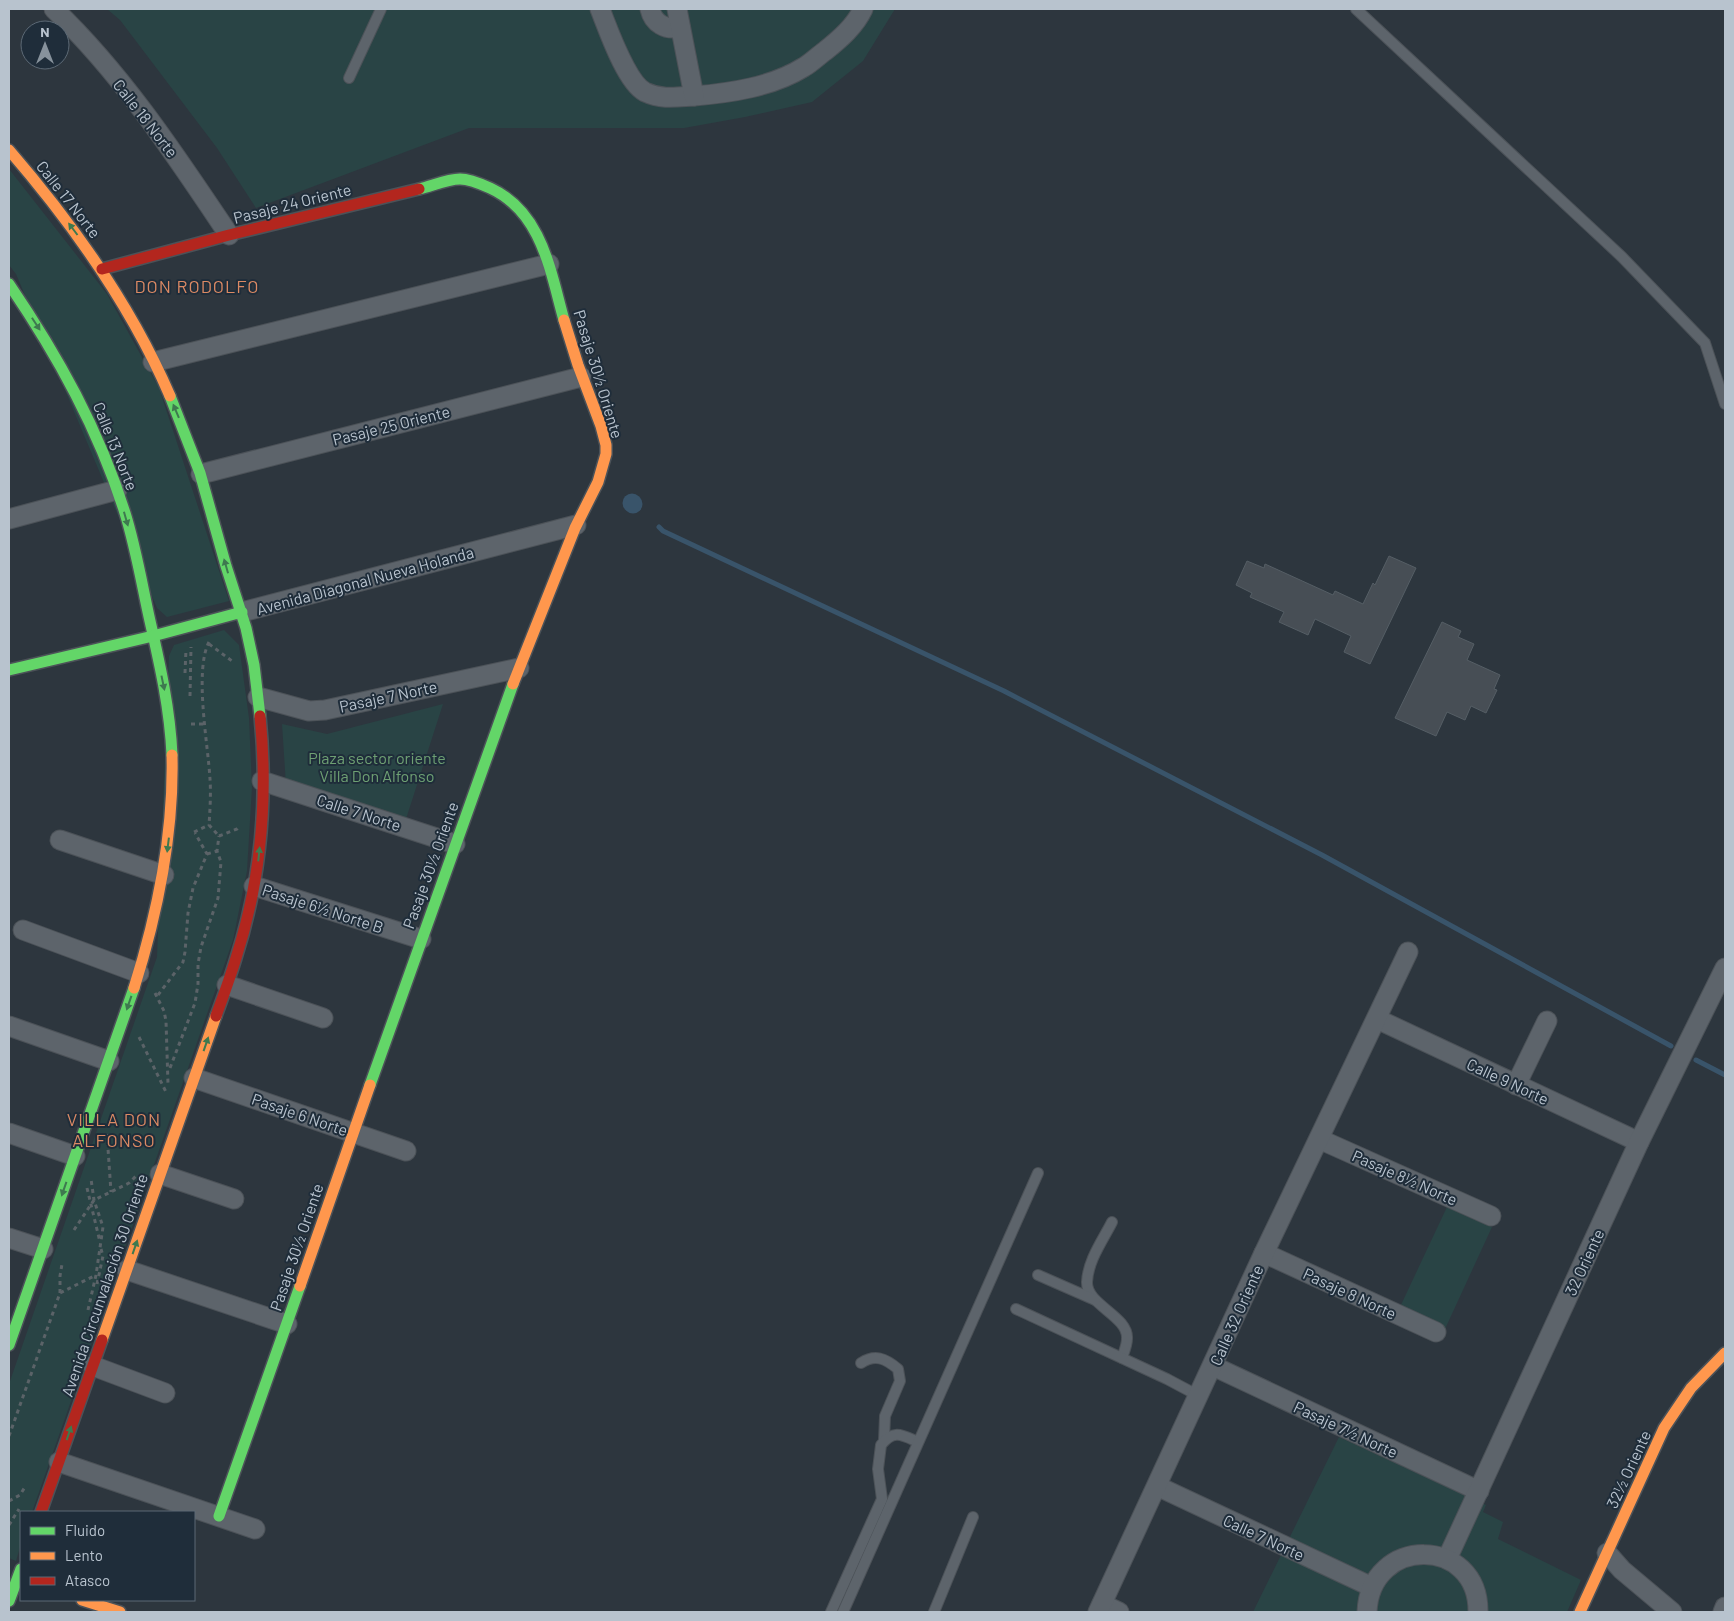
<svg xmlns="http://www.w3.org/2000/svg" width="1734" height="1621" font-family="Barlow,sans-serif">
  <rect width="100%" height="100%" fill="#2d363e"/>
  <g fill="#294445">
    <polygon points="107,9 895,9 863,61 812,102 745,117 684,128 469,128 256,208 217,148 120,20"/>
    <polygon points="9,169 107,294 159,388 229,601 167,617 157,608 16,274 9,265"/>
    <polygon points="224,630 239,645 249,718 252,787 247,871 233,940 32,1512 21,1512 21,1544 16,1561 9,1558 9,1384 157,957 169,656 174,645"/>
    <polygon points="443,704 406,819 286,785 282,724 327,734"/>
    <polygon points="1447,1207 1492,1227 1445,1329 1400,1307"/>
    <polygon points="1339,1437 1486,1505 1483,1512 1503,1522 1498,1539 1581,1580 1567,1612 1253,1612"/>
  </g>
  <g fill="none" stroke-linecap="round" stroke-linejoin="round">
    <g stroke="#39546a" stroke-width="5">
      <polyline points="659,527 663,531 1004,691 1322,855 1671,1046"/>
      <polyline points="1696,1060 1725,1075"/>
    </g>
    <polyline stroke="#39546a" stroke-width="19" points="632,503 633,504"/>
  </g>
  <g fill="#474e55" stroke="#555e65">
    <polygon points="1389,556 1416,568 1370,664 1344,652 1351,636 1315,619 1308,635 1279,622 1284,612 1250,597 1252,593 1236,585 1247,561 1264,568 1265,564 1333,595 1335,591 1363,604 1373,583 1375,585"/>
    <polygon points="1442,622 1461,631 1458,637 1474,644 1467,660 1500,675 1494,689 1497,690 1486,713 1471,706 1465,720 1447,712 1436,736 1395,718"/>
  </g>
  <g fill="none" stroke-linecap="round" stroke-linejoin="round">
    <defs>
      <g id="lane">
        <polyline points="1356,9 1622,257 1705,343 1725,404"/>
        <polyline points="349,78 381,9"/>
        <path d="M1112 1222C1103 1240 1088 1260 1087 1282 1086 1305 1129 1316 1127 1339 1127 1345 1124 1352 1122 1358"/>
        <polyline points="1038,1275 1095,1300"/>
        <polyline points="1016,1309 1167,1379 1199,1396"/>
        <path d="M861 1363C875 1354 885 1358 898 1369L900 1381 885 1416 884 1441"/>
        <path d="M831 1612 882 1499 878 1469 881 1445C894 1429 902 1435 918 1442"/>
        <polyline points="843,1612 1038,1173"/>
        <polyline points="934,1612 973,1517"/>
      </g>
      <g id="street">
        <path d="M54 9C123 75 176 156 229 235"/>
        <path d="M600 9C608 29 626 82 645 92 662 100 677 97 694 96 730 93 772 87 804 67 811 63 818 56 825 51 840 39 855 26 863 9"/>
        <path d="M650 9C653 23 666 31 680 27"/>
        <polyline points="677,9 694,96"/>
        <polyline points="153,362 549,264"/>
        <polyline points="201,474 581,377"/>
        <polyline points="9,519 117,490"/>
        <polyline points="242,612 576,525"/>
        <polyline points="258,697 309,711 325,710 519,668"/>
        <polyline points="262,781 455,844"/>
        <polyline points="60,840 164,875"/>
        <polyline points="254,886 421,939"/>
        <polyline points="23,930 139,973"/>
        <polyline points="227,985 323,1018"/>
        <polyline points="1377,1019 1639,1142"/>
        <polyline points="9,1026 109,1061"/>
        <polyline points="194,1078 406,1151"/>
        <polyline points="1516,1085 1547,1021"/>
        <polyline points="9,1133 75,1156"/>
        <polyline points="1319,1139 1491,1216"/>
        <polyline points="160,1174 234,1199"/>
        <polyline points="9,1238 43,1249"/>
        <polyline points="1264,1253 1436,1332"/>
        <polyline points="127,1270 287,1324"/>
        <polyline points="93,1366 165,1393"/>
        <polyline points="1213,1366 1479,1491"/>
        <polyline points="59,1462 255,1529"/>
        <polyline points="1157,1486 1372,1587"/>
        <polyline points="1607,1553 1622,1570 1672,1612"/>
        <polyline points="1447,1559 1639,1142 1725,968"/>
        <polyline points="1102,1604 1119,1612"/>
        <polyline points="1098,1612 1264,1253 1408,952"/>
        <path d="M1367 1612C1370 1535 1479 1536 1478 1612"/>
        <polyline points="1723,1612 1725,1607"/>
      </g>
      <g id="fast">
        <path d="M419 189C432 186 447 179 460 179 470 179 481 184 490 188 542 212 550 270 564 320"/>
        <path d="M9 284C58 356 99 430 125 513 136 548 142 585 150 621 160 665 170 709 172 755"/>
        <polyline points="170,396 200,473 226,566 246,628 254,665 260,716"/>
        <polyline points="9,670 153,636 242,612"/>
        <polyline points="370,1085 513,684"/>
        <polyline points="9,1345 134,988"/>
        <polyline points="219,1516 300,1286"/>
        <polyline points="9,1601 21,1569"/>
      </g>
      <g id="slow">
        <path d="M9 150C73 224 131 305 170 396"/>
        <polyline points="513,684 575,528 598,482 606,454 606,445 601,426 578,365 564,320"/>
        <path d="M134 988C158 912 174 835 172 755"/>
        <polyline points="300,1286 370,1085"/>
        <polyline points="102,1340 216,1016"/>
        <polyline points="82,1600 120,1612"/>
        <polyline points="1580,1612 1664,1428 1691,1388 1725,1353"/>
      </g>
      <g id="jam">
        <polyline points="102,269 229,235 419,189"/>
        <path d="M216 1016C223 997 230 978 236 958 261 880 268 797 260 716"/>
        <polyline points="41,1512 102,1340"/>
      </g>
    </defs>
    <use href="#lane" stroke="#4c5258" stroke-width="12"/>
    <use href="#street" stroke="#4c5258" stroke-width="21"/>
    <use href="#fast" stroke="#4c5258" stroke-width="14"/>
    <use href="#slow" stroke="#4c5258" stroke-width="14"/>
    <use href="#jam" stroke="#4c5258" stroke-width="14"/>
    <g stroke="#5b6368" stroke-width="3" stroke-dasharray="4 4" stroke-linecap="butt">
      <path d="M209 642C194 671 208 744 210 779 211 794 210 810 209 825L219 836"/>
      <polyline points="209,644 232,661"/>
      <polyline points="185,673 186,649"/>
      <polyline points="190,696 191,647"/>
      <polyline points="191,724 205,724"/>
      <polyline points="194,832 209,825"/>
      <polyline points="219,836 237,829 239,826"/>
      <polyline points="207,854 217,851"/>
      <polyline points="155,993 164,1011 166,1021 168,1084"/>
      <polyline points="158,995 183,962 185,952 188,913 193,888 207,854 195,833"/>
      <polyline points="139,1037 166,1092"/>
      <polyline points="170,1068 195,1003 198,984 198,964 201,947 218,898 221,862 217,851 219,836"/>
      <polyline points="107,1134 111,1192"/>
      <polyline points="87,1188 100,1242"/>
      <polyline points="74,1230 94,1200 129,1183 136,1176"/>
      <polyline points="97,1284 103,1256 101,1249"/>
      <polyline points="60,1293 60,1276 62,1264"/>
      <polyline points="88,1310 96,1275 103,1227 94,1200 91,1179"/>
      <polyline points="9,1436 60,1293 96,1275"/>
      <polyline points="9,1501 20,1495 25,1487"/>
      <polyline points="9,1525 19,1509"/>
    </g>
    <use href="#lane" stroke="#5d646b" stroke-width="10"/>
    <use href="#street" stroke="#5d646b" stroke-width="19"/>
    <use href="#fast" stroke="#63d668" stroke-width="11"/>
    <use href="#slow" stroke="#ff974d" stroke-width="11"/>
    <use href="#jam" stroke="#b3261e" stroke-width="11"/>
  </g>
  <defs><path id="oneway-solid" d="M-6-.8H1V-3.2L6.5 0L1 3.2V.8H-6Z" transform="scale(1.25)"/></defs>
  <g fill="#3e794f">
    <use href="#oneway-solid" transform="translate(73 229) rotate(-127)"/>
    <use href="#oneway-solid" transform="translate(36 324) rotate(57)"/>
    <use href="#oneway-solid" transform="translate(176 411) rotate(-113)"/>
    <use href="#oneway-solid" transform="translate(126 519) rotate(74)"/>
    <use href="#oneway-solid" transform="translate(226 566) rotate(-106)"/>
    <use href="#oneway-solid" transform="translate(163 683) rotate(78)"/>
    <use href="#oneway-solid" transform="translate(168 845) rotate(97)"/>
    <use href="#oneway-solid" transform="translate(259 854) rotate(-84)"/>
    <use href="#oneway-solid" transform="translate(129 1003) rotate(109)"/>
    <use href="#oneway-solid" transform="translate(206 1044) rotate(-71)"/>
    <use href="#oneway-solid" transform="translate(64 1189) rotate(109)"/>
    <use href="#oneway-solid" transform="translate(135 1247) rotate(-71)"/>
    <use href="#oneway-solid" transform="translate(69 1433) rotate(-71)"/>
  </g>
  <g text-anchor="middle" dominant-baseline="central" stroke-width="4" stroke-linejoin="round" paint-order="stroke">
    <g font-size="16" fill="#b8c3ce" stroke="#1f2d3a">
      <text transform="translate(146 118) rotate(52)">Calle 18 Norte</text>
      <text transform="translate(69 199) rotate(52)">Calle 17 Norte</text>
      <text transform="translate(292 203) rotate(-14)">Pasaje 24 Oriente</text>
      <text transform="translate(599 374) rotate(73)">Pasaje 30½ Oriente</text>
      <text transform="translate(391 425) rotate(-14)">Pasaje 25 Oriente</text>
      <text transform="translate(116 446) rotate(68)">Calle 13 Norte</text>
      <text transform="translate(365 580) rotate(-15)">Avenida Diagonal Nueva Holanda</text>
      <text transform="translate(388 696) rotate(-12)">Pasaje 7 Norte</text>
      <text transform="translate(359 812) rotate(18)">Calle 7 Norte</text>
      <text transform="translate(430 865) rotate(-70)">Pasaje 30½ Oriente</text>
      <text transform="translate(323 908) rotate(18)">Pasaje 6½ Norte B</text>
      <text transform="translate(1508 1081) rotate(25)">Calle 9 Norte</text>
      <text transform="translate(300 1114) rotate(19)">Pasaje 6 Norte</text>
      <text transform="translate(1405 1177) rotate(24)">Pasaje 8½ Norte</text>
      <text transform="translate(296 1247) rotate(-71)">Pasaje 30½ Oriente</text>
      <text transform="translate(1584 1262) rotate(-65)">32 Oriente</text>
      <text transform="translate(104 1285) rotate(-71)">Avenida Circunvalación 30 Oriente</text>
      <text transform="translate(1350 1293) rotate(25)">Pasaje 8 Norte</text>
      <text transform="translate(1236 1315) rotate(-66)">Calle 32 Oriente</text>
      <text transform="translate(1346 1429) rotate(25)">Pasaje 7½ Norte</text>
      <text transform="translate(1628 1469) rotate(-65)">32½ Oriente</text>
      <text transform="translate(1264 1537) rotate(25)">Calle 7 Norte</text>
    </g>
    <g font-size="16" fill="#6ea073" stroke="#1f2d3a">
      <text x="377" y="757">Plaza sector oriente<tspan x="377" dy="18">Villa Don Alfonso</tspan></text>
    </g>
    <g font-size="18" letter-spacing="1" fill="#dc8a64" stroke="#1f2d3a">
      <text x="197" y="286">DON RODOLFO</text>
      <text x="114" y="1119">VILLA DON<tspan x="114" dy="21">ALFONSO</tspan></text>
    </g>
  </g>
  <rect width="1734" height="1621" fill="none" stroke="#b8c3ce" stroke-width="20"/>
  <rect x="20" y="1511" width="175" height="90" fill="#1f2d3a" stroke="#5c6975"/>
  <rect x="30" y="1527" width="25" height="8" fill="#63d668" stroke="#5c6975"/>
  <text x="65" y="1536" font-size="15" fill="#b8c3ce">Fluido</text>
  <rect x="30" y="1552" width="25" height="8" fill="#ff974d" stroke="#5c6975"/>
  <text x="65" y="1561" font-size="15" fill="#b8c3ce">Lento</text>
  <rect x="30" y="1577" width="25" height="8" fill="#b3261e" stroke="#5c6975"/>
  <text x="65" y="1586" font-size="15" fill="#b8c3ce">Atasco</text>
  <g transform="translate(45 45)"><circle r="24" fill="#1f2d3a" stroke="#5c6975"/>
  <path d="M0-4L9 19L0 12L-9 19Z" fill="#87929c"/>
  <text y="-8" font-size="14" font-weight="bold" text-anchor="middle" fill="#b8c3ce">N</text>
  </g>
</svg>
